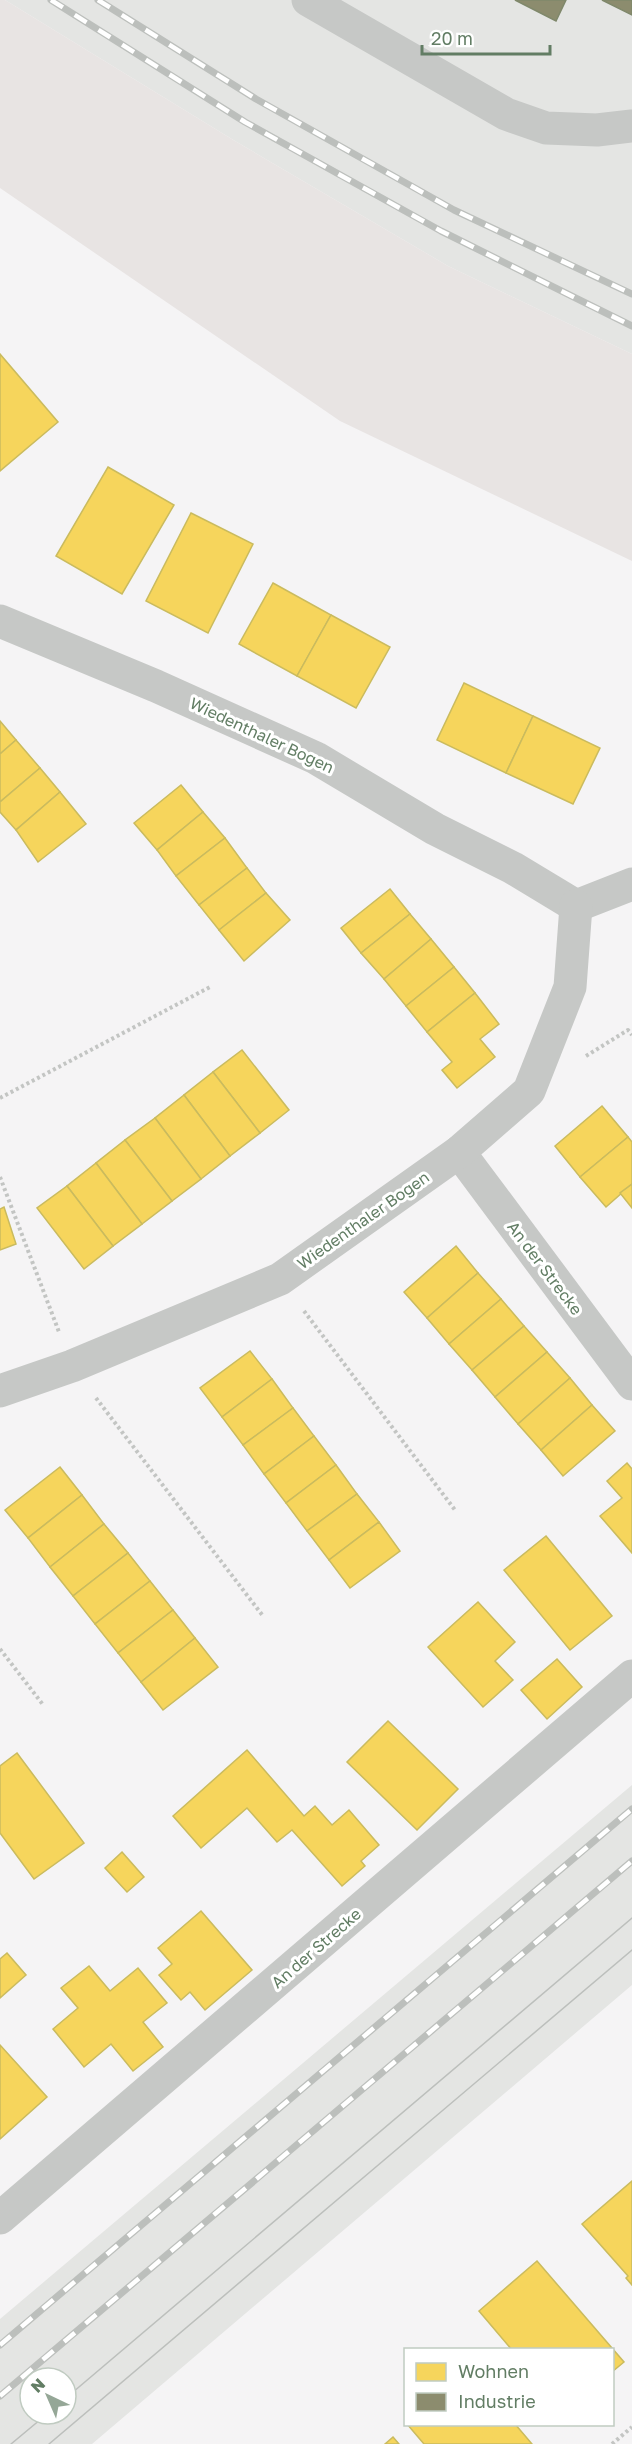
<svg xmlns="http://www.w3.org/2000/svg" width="632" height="2444" font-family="'Golos Text',sans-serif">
  <rect width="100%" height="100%" fill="#f5f4f5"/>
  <g fill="#e4e5e3" fill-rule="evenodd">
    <polygon points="5,0 632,0 632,354 448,266 235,141"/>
    <path d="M632 1785V1985L92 2444H0V2319ZM30 2378H66V2414H30Z"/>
  </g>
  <polygon fill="#e8e4e3" points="0,0 5,0 235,141 448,266 632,354 632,561 340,421 0,188"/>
  <g fill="#f6d55c" stroke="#cabb5e" stroke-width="1.5">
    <polygon points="0,354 58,422 0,471"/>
    <polygon points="108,467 174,505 122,594 56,556"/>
    <polygon points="191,513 253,544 208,633 146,601"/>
    <polygon points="273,583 331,615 297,676 239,644"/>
    <polygon points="331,615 390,647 356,708 297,676"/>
    <polygon points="464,683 533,716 506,773 437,740"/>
    <polygon points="533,716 600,748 573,804 506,773"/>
    <polygon points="0,721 16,740 0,754"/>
    <polygon points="16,740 40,768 0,802 0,754"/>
    <polygon points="40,768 60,792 16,830 0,812 0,802"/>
    <polygon points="181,785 203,812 157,850 134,823"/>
    <polygon points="60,792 86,824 38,862 16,830"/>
    <polygon points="203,812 225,838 176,876 157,850"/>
    <polygon points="225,838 247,868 199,905 176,876"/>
    <polygon points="247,868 266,893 219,930 199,905"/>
    <polygon points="390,889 410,914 361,953 341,928"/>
    <polygon points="266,893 290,920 244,961 219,930"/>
    <polygon points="410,914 431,939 384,979 361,953"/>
    <polygon points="431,939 454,967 406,1006 384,979"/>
    <polygon points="454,967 475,993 427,1032 406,1006"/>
    <polygon points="475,993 499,1024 480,1039 495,1057 457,1088 442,1070 452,1062 427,1032"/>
    <polygon points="242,1050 289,1110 260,1133 213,1072"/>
    <polygon points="213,1072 260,1133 230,1156 184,1095"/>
    <polygon points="184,1095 230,1156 201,1179 155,1118"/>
    <polygon points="602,1106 628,1137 580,1177 555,1146"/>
    <polygon points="155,1118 201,1179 172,1201 125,1140"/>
    <polygon points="628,1137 632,1142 632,1184 606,1207 580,1177"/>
    <polygon points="125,1140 172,1201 142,1224 96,1163"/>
    <polygon points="96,1163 142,1224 113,1246 67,1186"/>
    <polygon points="632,1184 632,1208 620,1193"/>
    <polygon points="67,1186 113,1246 84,1269 37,1208"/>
    <polygon points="4,1207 16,1244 0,1250 0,1209"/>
    <polygon points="456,1246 478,1273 427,1318 404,1292"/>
    <polygon points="478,1273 501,1299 449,1344 427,1318"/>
    <polygon points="501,1299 524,1326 472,1370 449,1344"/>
    <polygon points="524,1326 547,1352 495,1397 472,1370"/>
    <polygon points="250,1351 272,1379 222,1417 200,1388"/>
    <polygon points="547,1352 570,1378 518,1424 495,1397"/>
    <polygon points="570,1378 592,1405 541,1450 518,1424"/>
    <polygon points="272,1379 293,1408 243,1445 222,1417"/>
    <polygon points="592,1405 615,1431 563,1476 541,1450"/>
    <polygon points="293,1408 314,1436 264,1474 243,1445"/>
    <polygon points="314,1436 336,1465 286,1503 264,1474"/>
    <polygon points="627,1463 632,1469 632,1553 600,1516 622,1498 607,1481"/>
    <polygon points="336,1465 357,1494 307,1531 286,1503"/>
    <polygon points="60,1467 82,1495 28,1538 5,1510"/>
    <polygon points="357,1494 379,1522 329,1560 307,1531"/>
    <polygon points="82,1495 104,1524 50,1567 28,1538"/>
    <polygon points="379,1522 400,1551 350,1588 329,1560"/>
    <polygon points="104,1524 128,1553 73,1596 50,1567"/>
    <polygon points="546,1536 612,1616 570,1650 504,1570"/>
    <polygon points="128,1553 150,1581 95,1624 73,1596"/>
    <polygon points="150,1581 173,1610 118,1653 95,1624"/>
    <polygon points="478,1602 515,1642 495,1661 513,1680 483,1707 428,1647"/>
    <polygon points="173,1610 195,1638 141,1682 118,1653"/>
    <polygon points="195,1638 218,1667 163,1710 141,1682"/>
    <polygon points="557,1659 582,1687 547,1719 521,1690"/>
    <polygon points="388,1721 458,1789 417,1830 347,1762"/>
    <polygon points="247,1750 304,1816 315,1806 332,1825 349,1810 379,1845 361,1861 365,1866 342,1886 292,1830 277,1842 247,1808 201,1848 173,1816"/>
    <polygon points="17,1753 84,1843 34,1879 0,1833 0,1766"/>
    <polygon points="122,1852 144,1877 127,1892 105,1868"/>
    <polygon points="201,1911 252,1970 205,2010 190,1992 181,2000 159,1975 172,1964 158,1948"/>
    <polygon points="7,1953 26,1975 0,1998 0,1959"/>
    <polygon points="89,1966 110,1991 138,1968 167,2003 143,2022 163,2047 133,2071 111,2044 84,2067 53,2029 78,2008 61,1988"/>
    <polygon points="0,2045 47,2097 0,2139"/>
    <polygon points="632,2181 632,2285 626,2278 628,2276 582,2224"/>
    <polygon points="537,2261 624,2362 612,2372 612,2350 512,2350 479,2311"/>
    <polygon points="407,2424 515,2424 532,2444 424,2444"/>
    <polygon points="393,2437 399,2444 385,2444"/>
  </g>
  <g fill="#8c8c6e" stroke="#7f886b" stroke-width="1.5">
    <polygon points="515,0 566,0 556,21"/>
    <polygon points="602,0 632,0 632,15"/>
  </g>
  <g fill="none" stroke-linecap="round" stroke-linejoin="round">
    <g stroke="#c3c5c3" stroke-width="4" stroke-dasharray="3 3" stroke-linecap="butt">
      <polyline points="586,1056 628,1030 632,1035"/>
      <polyline points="0,1098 210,987"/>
      <polyline points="0,1177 59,1332"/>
      <polyline points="304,1311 455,1510"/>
      <polyline points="96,1398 263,1616"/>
      <polyline points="0,1649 44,1706"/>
      <polyline points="612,2444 632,2427"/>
    </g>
    <g stroke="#c6c8c6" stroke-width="33">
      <polyline points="308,0 506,114 546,128 597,130 632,126"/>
      <polyline points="0,621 156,686 316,758 435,829 513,868 576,906"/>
      <polyline points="576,906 632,884"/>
      <polyline points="459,1152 632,1384"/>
      <polyline points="0,1391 72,1366 280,1279 459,1152 529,1091 570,987 576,906"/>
      <polyline points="0,2218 632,1676"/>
    </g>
    <g stroke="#bcbfbc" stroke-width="1.5">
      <polyline points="66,2398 632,1918"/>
      <polyline points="11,2444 47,2414"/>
      <polyline points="49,2444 632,1950"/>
    </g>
    <defs>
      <g id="rail">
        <polyline points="51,0 245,122 441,231 632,326"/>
        <polyline points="98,0 256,99 454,210 632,294"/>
        <polyline points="0,2345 632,1809"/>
        <polyline points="0,2396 632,1861"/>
      </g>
    </defs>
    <use href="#rail" stroke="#bcbfbc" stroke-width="7"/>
    <use href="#rail" stroke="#fff" stroke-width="4.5" stroke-dasharray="14" stroke-linecap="butt"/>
  </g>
  <g text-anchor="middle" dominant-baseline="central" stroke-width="6" stroke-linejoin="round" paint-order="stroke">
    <g font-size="16" fill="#627d64" stroke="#fff">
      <text transform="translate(262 735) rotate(25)">Wiedenthaler Bogen</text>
      <text transform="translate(363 1220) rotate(-35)">Wiedenthaler Bogen</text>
      <text transform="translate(545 1268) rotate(53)">An der Strecke</text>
      <text transform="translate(316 1948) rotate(-41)">An der Strecke</text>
    </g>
  </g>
  <rect x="404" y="2348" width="210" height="78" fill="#ffffff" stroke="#c0cbc1" stroke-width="1.5"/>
  <rect x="416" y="2363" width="30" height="18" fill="#f6d55c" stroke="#c0cbc1" stroke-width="1.5"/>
  <text x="458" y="2378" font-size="18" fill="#627d64">Wohnen</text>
  <rect x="416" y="2393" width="30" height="18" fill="#8c8c6e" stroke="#c0cbc1" stroke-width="1.5"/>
  <text x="458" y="2408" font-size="18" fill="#627d64">Industrie</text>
  <g transform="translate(48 2396) rotate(316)"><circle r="28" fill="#ffffff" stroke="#c0cbc1" stroke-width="1.5"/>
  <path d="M0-4.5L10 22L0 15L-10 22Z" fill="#95a797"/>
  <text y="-9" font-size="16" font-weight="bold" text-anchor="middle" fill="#627d64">N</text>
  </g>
  <path d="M422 45v9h128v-9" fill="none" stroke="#627d64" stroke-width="3"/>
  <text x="431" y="45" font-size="18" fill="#627d64" stroke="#ffffff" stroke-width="4.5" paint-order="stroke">20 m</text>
</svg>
